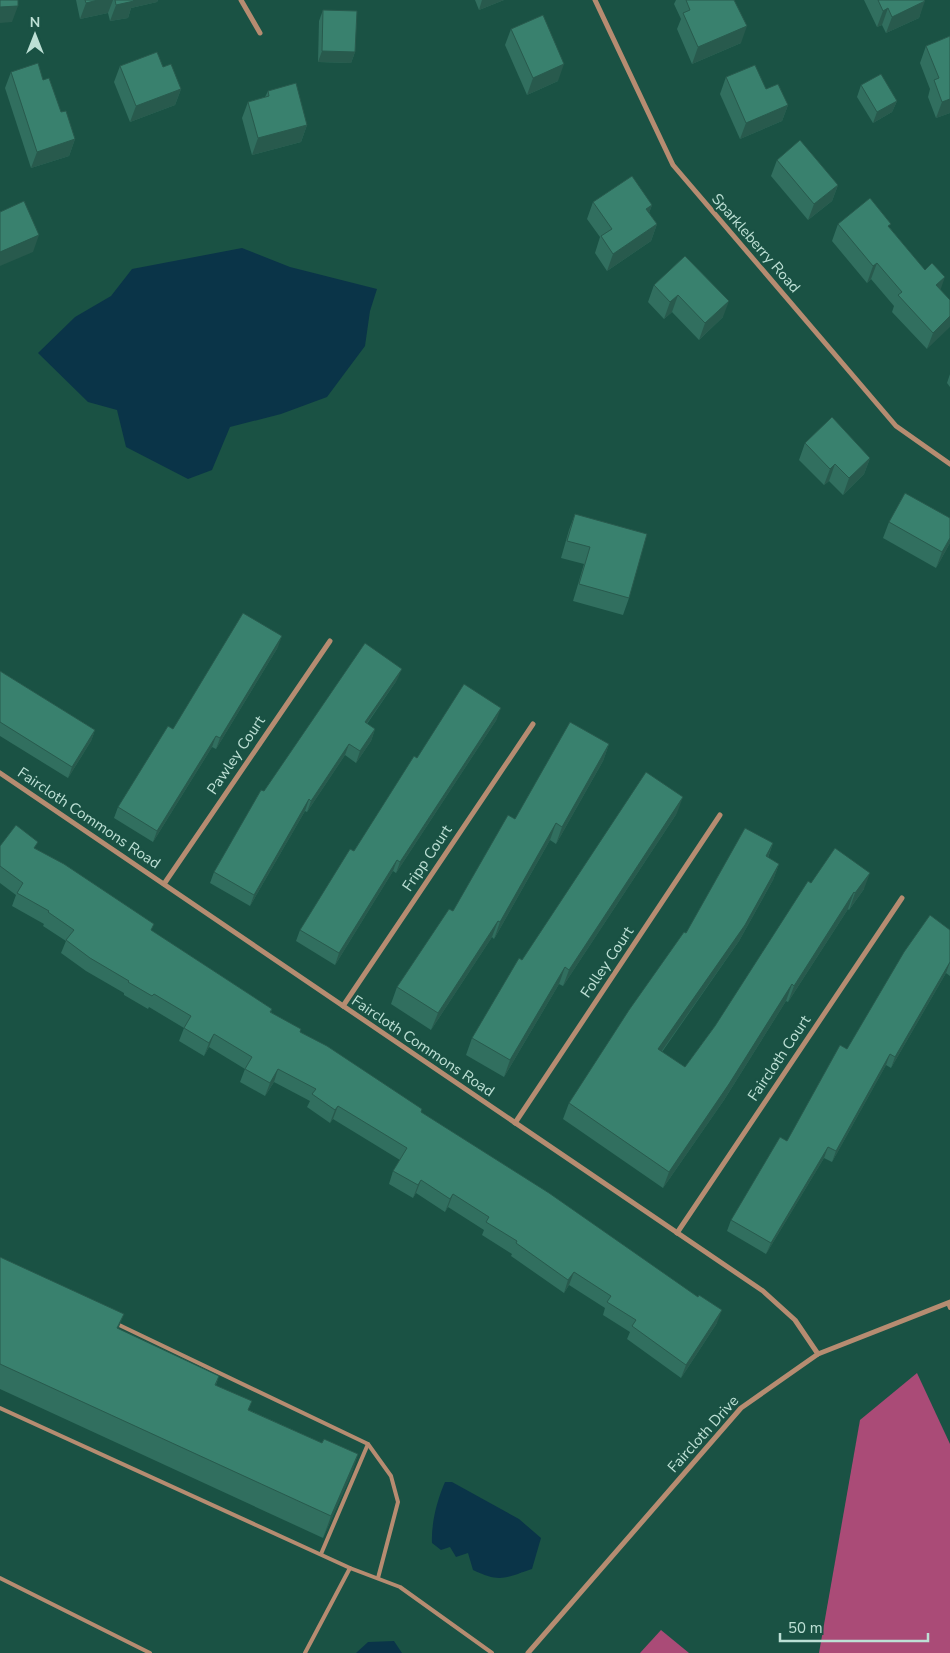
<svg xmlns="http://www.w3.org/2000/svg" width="950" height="1653" font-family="'Nunito Sans',sans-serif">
  <rect width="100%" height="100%" fill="#1a5244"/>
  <g fill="#aa4b77">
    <polygon points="917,1373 950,1444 950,1653 819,1653 860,1420"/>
    <polygon points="661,1630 689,1653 640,1653"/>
  </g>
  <g fill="#0a3448">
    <polygon points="242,248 290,267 377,289 370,311 365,346 327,397 281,414 230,427 212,470 188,479 126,447 117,410 88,402 38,353 75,317 111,296 132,269"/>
    <path d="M445 1482H452L519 1519 541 1538 532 1569C505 1578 500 1583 473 1570L468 1553 456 1557 450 1547 441 1550 432 1543C431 1524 437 1500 445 1482Z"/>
    <polygon points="394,1641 402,1653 356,1653 368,1642"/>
  </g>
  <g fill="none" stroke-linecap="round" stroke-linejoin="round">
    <g stroke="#b68c71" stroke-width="4">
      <polyline points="948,1303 950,1308"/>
      <polyline points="115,1323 368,1444 391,1476 398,1502 378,1578"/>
      <polyline points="0,1408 350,1568 305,1653"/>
      <polyline points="321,1554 368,1444"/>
      <polyline points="350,1568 400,1587 492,1653"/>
      <polyline points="0,1578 150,1653"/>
    </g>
    <g stroke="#b68c71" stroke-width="5">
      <polyline points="241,0 260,33"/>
      <polyline points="595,0 673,165 896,426 950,464"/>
      <polyline points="0,773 763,1291 795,1320 818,1354"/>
      <polyline points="164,884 330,641"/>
      <polyline points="343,1006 533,724"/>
      <polyline points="515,1123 720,815"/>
      <polyline points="677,1233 902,898"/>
      <polyline points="528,1653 741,1408 818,1354 950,1302"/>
    </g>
  </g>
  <g fill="#316f5f">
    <polygon points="76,0 158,0 157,2 131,8 128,18 110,21 108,13 80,19"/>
    <polygon points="475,0 504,0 479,10"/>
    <polygon points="676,0 734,0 741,43 692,64 677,29 681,19 674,4"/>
    <polygon points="864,0 924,0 919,18 886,33 882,25 877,27"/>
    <polygon points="323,10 355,52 351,63 318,62 319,21"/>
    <polygon points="511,29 558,81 527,95 505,45"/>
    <polygon points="950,36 950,113 936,118 928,97 930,89 920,63 926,46"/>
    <polygon points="120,66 163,67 181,89 175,105 130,122 114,82"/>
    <polygon points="11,72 43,80 75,139 69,156 31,168 5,88"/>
    <polygon points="726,77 766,89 788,105 782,121 740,139 720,94"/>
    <polygon points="861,85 897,101 892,112 873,123 857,97"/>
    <polygon points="268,91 307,125 301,142 252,155 242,118 248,102 265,97"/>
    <polygon points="777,160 838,185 832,201 808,220 771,176"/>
    <polygon points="593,202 652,205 649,213 657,224 651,241 607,271 595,253 600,237 587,219"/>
    <polygon points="838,224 890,228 940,290 950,300 927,349 892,312 894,306 871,279 867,283 832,241"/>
    <polygon points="685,256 723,317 699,340 672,312 664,319 648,302 654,285"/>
    <polygon points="950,374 950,387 947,383"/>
    <polygon points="805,443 870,458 864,474 843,495 829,481 824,485 799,460"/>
    <polygon points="575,514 629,598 623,615 573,601 584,564 561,558 569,530"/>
    <polygon points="950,518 950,543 936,568 883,538 889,522"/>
    <polygon points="278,647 216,749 212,747 153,842 114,818 118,807 173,729"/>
    <polygon points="0,671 95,730 91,741 68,778 0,736"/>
    <polygon points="397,680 367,724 375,729 371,741 356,763 345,755 307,812 305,811 250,906 210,883 214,872 264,791"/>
    <polygon points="497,719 396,873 393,871 335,965 296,941 300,930 417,758"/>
    <polygon points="609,744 603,761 556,844 550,840 494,939 492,937 431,1030 391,1004 397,987 453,911"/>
    <polygon points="677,813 563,986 559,984 504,1077 466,1055 472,1038 522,960"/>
    <polygon points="773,843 768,858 779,864 773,880 739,941 662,1052 685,1067 715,1026 811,883 864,889 849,910 848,909 788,1002 786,1001 724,1100 663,1188 563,1119 569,1103"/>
    <polygon points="0,846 36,849 152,931 272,1009 271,1012 300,1032 421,1112 717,1323 681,1378 627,1339 630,1332 603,1315 605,1308 569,1285 564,1293 511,1256 512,1254 482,1235 484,1230 448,1207 445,1212 416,1193 413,1198 389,1184 393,1171 400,1160 333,1119 330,1123 307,1107 310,1101 274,1082 265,1096 240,1082 245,1069 209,1047 204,1056 179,1041 184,1028 149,1007 148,1009 124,995 124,993 86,971 61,953 66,941 43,926 44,924 12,906 16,895 0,883"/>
    <polygon points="950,930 950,976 946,973 891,1068 886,1065 832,1162 824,1158 766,1254 727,1231 731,1220 787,1141 847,1049"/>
    <polygon points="0,1257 118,1329 219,1376 216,1385 249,1410 322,1443 358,1454 351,1475 323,1538 0,1389"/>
  </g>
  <g fill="#285a4d">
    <polygon points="98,0 113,0 108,13 80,19 86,3"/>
    <polygon points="129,0 158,0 157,2 131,8 128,18 110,21 116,5"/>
    <polygon points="482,0 504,0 479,10"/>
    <polygon points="925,1 919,18 886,33 892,17"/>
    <polygon points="18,6 12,22 0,23 0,7"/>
    <polygon points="888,8 882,25 877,27 883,11"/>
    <polygon points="747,26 741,43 692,64 698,47"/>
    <polygon points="322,51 355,52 351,63 318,62"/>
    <polygon points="564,64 558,81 527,95 533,78"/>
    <polygon points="181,89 175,105 130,122 136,106"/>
    <polygon points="950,99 950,113 936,118 942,102"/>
    <polygon points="897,101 892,112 873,123 877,112"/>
    <polygon points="788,105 782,121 740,139 746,123"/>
    <polygon points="307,125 301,142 252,155 258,138"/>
    <polygon points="75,139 69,156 31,168 37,152"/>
    <polygon points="838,185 832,201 808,220 814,204"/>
    <polygon points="652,205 646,221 646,209"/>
    <polygon points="657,224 651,241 607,271 613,254"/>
    <polygon points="39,235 33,252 0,266 0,252"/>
    <polygon points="877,263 871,279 867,283 873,266"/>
    <polygon points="945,277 939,294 936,285"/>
    <polygon points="678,295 672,312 664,319 670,302"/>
    <polygon points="729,301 723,317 699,340 705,323"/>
    <polygon points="950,316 950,327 927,349 933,333"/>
    <polygon points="870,458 864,474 843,495 849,478"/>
    <polygon points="835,464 829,481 824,485 830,469"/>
    <polygon points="950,538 950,543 936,568 942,552"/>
    <polygon points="282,636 278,647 216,749 220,738"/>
    <polygon points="402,669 397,680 360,733 365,722"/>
    <polygon points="501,708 497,719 396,873 400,862"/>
    <polygon points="375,729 371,741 356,763 360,751"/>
    <polygon points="95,730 91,741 68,778 72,767"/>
    <polygon points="216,736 212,747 153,842 157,831"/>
    <polygon points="349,744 345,755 307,812 311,801"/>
    <polygon points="609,744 603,761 556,844 562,827"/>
    <polygon points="683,797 677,813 563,986 569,970"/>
    <polygon points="309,799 305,811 250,906 254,895"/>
    <polygon points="556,823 550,840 494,939 500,922"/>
    <polygon points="773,843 767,860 766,856"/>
    <polygon points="397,860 393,871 335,965 339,953"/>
    <polygon points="779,864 773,880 739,941 652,1065 658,1049"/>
    <polygon points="870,873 864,889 849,910 855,893"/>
    <polygon points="854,892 848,909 788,1002 794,986"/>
    <polygon points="498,921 492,937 431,1030 438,1013"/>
    <polygon points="950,962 946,973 891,1068 895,1057"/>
    <polygon points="565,967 559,984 504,1077 510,1060"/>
    <polygon points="792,984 786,1001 724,1100 663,1188 669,1172"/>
    <polygon points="214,1034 209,1047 204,1056 209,1043"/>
    <polygon points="890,1054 886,1065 832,1162 836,1151"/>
    <polygon points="278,1069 274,1082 265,1096 270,1083"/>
    <polygon points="338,1106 333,1119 330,1123 335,1110"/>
    <polygon points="828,1147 824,1158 766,1254 771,1243"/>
    <polygon points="421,1180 416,1193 413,1198 418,1185"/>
    <polygon points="453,1194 448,1207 445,1212 450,1199"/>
    <polygon points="574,1272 569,1285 564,1293 568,1280"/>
    <polygon points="722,1310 717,1323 681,1378 686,1365"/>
    <polygon points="124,1314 116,1335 117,1328"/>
    <polygon points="358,1454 351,1475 323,1538 331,1516"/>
  </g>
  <g fill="#39816e" stroke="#285a4d">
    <polygon points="0,0 18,0 18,6 0,7"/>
    <polygon points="85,0 98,0 86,3"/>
    <polygon points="115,0 133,0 134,1 116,5"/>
    <polygon points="686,0 734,0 747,26 698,47 683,13 690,10"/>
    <polygon points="878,0 924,0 925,1 892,17 888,8 883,11"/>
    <polygon points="323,10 357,11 355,52 322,51"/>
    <polygon points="543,15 564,64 533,78 511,29"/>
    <polygon points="950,36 950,99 942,102 934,80 939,78 926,46"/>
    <polygon points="157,52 163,67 171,64 181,89 136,106 120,66"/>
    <polygon points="38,63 43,80 49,78 61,112 66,111 75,139 37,152 11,72"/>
    <polygon points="755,65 766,89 778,84 788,105 746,123 726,77"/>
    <polygon points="881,74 897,101 877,112 861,85"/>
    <polygon points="296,83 307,125 258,138 248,102 269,96 268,91"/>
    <polygon points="800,140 838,185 814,204 777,160"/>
    <polygon points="632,176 652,205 646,209 657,224 613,254 601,236 612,229 593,202"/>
    <polygon points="870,198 891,224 888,226 925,270 932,263 945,277 936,285 950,300 950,316 933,333 898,295 902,292 877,263 873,266 838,224"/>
    <polygon points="24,201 39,235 0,252 0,212"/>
    <polygon points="685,256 729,301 705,323 678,295 670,302 654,285"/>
    <polygon points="832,417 870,458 849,478 835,464 830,469 805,443"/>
    <polygon points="905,493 950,518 950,538 942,552 889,522"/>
    <polygon points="575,514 647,534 629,598 579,584 590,547 567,541"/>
    <polygon points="243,613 282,636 220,738 216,736 157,831 118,807 168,726 173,729"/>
    <polygon points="365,643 402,669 365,722 375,729 360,751 349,744 311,801 309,799 254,895 214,872 261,790 264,791"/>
    <polygon points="0,671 95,730 72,767 0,722"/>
    <polygon points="464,684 501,708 400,862 397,860 339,953 300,930 350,849 354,851 414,756 417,758"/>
    <polygon points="570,722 609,744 562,827 556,823 500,922 498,921 438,1013 397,987 449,909 453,911 508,815 515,819"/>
    <polygon points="646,772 683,797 569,970 565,967 510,1060 472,1038 519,958 522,960"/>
    <polygon points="16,825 38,842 34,848 64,864 154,924 151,930 272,1009 270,1012 301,1029 300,1032 327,1046 422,1109 421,1112 549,1193 698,1297 699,1295 722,1310 686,1365 632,1326 636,1320 607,1302 611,1296 574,1272 568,1280 516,1243 517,1241 486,1222 489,1217 453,1194 450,1199 421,1180 418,1185 393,1171 407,1148 338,1106 335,1110 312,1094 316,1089 278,1069 270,1083 245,1069 252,1057 214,1034 209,1043 184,1028 191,1016 154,994 152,996 128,982 129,981 90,958 66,940 74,930 48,912 49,911 17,893 23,883 0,866 0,846"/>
    <polygon points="745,828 773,843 766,856 779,864 745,925 658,1049 685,1067 715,1026 808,881 811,883 835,848 870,873 855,893 854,892 794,986 792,984 729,1084 669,1172 569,1103 629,1010 684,932 686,933"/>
    <polygon points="930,915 950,930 950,962 895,1057 890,1054 836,1151 828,1147 771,1243 731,1220 780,1137 787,1141 840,1045 847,1049 904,952"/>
    <polygon points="0,1257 124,1314 117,1328 219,1376 215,1385 252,1401 248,1410 322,1443 324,1439 358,1454 331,1516 0,1364"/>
  </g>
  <g text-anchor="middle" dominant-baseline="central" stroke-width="4.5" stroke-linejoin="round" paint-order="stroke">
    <g font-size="15" fill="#bde0d5" stroke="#1a5244">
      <text transform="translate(756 243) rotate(49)">Sparkleberry Road</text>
      <text transform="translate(236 755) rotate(-56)">Pawley Court</text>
      <text transform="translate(89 818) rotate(34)">Faircloth Commons Road</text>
      <text transform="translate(427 858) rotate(-56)">Fripp Court</text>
      <text transform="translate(607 962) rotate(-56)">Folley Court</text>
      <text transform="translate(423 1046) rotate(34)">Faircloth Commons Road</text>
      <text transform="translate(779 1058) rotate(-56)">Faircloth Court</text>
      <text transform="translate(703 1434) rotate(-48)">Faircloth Drive</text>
    </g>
  </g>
  <g transform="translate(35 35)" stroke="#1a5244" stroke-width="4" paint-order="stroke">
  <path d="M0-4L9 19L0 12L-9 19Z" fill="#bde0d5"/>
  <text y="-8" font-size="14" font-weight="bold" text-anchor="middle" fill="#bde0d5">N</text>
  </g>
  <path d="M780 1633v8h148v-8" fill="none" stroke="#bde0d5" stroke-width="2.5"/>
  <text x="788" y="1633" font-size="15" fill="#bde0d5" stroke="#1a5244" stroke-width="4" paint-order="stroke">50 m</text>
</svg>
